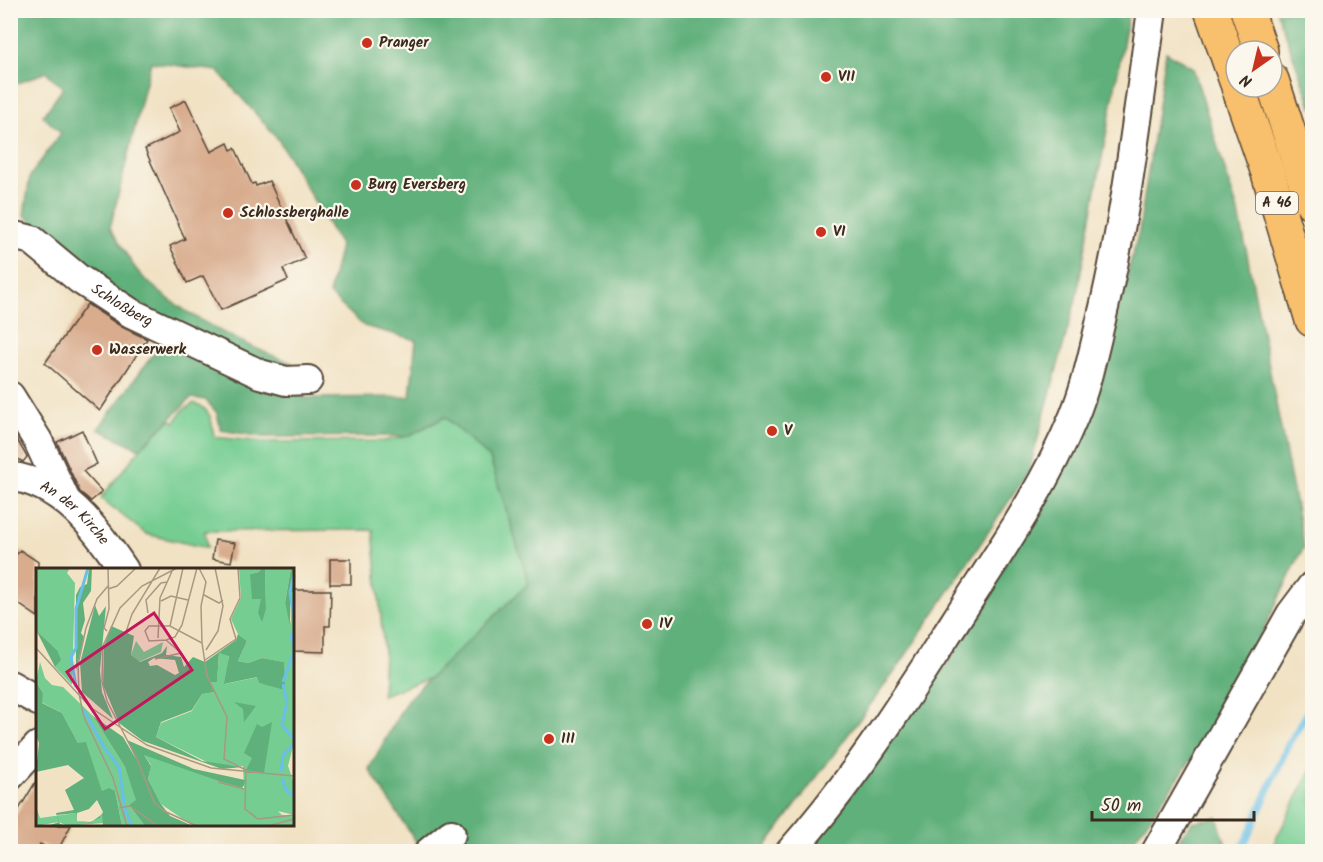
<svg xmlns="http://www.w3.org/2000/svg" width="1323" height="862" font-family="Kalam,sans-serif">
  <rect width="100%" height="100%" fill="#fbf7ec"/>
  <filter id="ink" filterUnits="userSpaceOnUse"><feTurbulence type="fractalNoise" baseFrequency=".0167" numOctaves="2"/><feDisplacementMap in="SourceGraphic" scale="12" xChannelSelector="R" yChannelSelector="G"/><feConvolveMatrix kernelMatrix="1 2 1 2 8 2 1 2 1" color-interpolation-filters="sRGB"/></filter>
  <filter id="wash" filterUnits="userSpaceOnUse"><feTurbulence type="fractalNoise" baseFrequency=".008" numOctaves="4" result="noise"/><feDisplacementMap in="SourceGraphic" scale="24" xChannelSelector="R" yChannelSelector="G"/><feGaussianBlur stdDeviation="1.35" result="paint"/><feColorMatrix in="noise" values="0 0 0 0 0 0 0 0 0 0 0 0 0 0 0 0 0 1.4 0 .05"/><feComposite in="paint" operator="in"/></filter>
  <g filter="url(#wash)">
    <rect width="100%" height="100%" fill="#f1e2c4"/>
    <g fill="#75cd92" stroke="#587c58" stroke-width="1.5">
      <path d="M194 403C211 409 212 420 214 437L264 442 384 441 408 436 445 417 490 458 529 583 430 678 382 695 384 652 373 530 205 531 207 548 146 534 101 498 140 449 170 420 175 422 183 410Z"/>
      <polygon points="1312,768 1312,851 1270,851"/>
    </g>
    <g fill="#60b07c" stroke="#4e6d4d" stroke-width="1.5">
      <path d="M11 11H1129L1076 299 1029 471 896 670 762 851H422L369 769 407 700 529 583 490 458 445 417 408 436 263 437 221 430 217 413 206 400 191 398 140 449 98 429 166 337 306 398 410 397 416 340 364 326 329 294 340 245 278 139 218 71 151 62 110 228C122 245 132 268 147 281 187 318 242 344 292 363L287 373 203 340 86 273 24 215 30 176 61 133 43 116 63 88 46 72 11 86Z"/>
      <polygon points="1277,11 1312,11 1312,108 1277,12"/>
      <polygon points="1166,52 1193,68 1240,218 1304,547 1218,722 1126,851 809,852 957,650 1090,412 1139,231"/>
      <polygon points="1217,817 1226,845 1223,851 1169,852 1192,822"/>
    </g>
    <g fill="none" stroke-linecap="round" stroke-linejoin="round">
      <polyline stroke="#69bfe6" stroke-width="7" points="1239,852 1248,836 1289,743 1312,706"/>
    </g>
    <g id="blocks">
      <g fill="#d8ac8d">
        <polygon points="186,100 211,152 228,143 231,150 235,148 252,184 255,183 256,186 269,181 305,259 283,269 288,280 221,310 203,276 187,283 170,246 185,239 145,149 180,132 169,108"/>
        <polygon points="87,304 122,327 147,339 100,411 45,363"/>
        <polygon points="10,428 27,457 23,462 10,454"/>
        <polygon points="82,430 97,464 83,471 102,492 91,501 80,492 57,442"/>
        <polygon points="215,540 235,543 231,562 212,559"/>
        <polygon points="10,550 17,554 20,550 38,562 38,617 10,598"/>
        <rect x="330" y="559" width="21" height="25"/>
        <polygon points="292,590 331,590 330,626 325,626 325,652 292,651"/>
        <polygon points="38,778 38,825 71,825 57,852 40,844 36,852 10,852 10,824"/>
      </g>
    </g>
  </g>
  <g filter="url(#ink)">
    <use href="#blocks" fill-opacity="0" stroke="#564637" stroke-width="1.5"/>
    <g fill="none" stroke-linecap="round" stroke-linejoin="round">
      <defs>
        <g id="minor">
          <path id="s1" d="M10 239 20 237 32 240 79 279 131 313 260 374 286 381 308 380"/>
          <polyline points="10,396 38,441 66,501"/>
          <path id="s2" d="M10 476C63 484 96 528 124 570"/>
          <polyline points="10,685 38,701"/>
          <polyline points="10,776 38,746"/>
          <polyline points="429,852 451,834"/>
          <path d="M790 852C853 781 903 702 954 623 997 556 1044 489 1074 416 1087 384 1094 349 1102 316 1126 216 1138 113 1152 10"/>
          <polyline points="1156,852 1291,614 1312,586"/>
        </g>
        <g id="highway">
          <polyline points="1211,10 1236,81"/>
          <polyline points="1247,10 1261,51"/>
          <polyline points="1272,80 1312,203"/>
          <polyline points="1238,87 1268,173 1312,320"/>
        </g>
      </defs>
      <use href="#minor" stroke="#564637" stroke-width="32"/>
      <use href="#highway" stroke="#564637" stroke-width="36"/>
      <use href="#minor" stroke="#fff" stroke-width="28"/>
      <use href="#highway" stroke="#f8bf6c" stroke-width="33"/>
    </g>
  </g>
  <g fill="#c8321e" stroke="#fbf7ec" stroke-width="2">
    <circle cx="367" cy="43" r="6"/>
    <circle cx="826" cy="77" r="6"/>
    <circle cx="356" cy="185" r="6"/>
    <circle cx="228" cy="213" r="6"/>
    <circle cx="821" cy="232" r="6"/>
    <circle cx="97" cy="350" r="6"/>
    <circle cx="772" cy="431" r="6"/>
    <circle cx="647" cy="624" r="6"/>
    <circle cx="549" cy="739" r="6"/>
  </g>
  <g text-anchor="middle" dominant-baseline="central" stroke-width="4.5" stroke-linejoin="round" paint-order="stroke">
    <rect fill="#fbf7ec" stroke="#75685c" stroke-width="1.5" x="1256" y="192" width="42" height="22" rx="4.5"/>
    <g font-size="14" font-weight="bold" fill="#3b2a1e">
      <text x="1277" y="203">A 46</text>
    </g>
    <g font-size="15" font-weight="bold" fill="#3b2a1e" stroke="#fbf7ec" text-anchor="start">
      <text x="379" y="43">Pranger</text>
      <text x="838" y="77">VII</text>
      <text x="368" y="185">Burg Eversberg</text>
      <text x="240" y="213">Schlossberghalle</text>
      <text x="833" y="232">VI</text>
      <text x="109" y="350">Wasserwerk</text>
      <text x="784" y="431">V</text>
      <text x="659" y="624">IV</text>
      <text x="561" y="739">III</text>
    </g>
    <g font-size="15" fill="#3b2a1e" stroke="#fbf7ec">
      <text stroke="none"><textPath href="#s1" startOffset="134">Schloßberg</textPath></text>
      <text stroke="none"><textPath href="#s2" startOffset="76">An der Kirche</textPath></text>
    </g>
  </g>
  <g transform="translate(36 568)">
    <rect width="258" height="258" fill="#f1e2c4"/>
    <path d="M0 0H34L31 5 39 15 36 117 19 99 21 82 0 62ZM203 0H225L223 4 214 6 225 31V40L230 41 229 0H255L249 35 255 56 254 23 258 24V175L252 198 258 215V247L242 243 246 247 258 248V258H157L125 236 112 211 115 197 108 187 113 186 208 221 207 198 177 197 120 169 125 155 156 143 166 126 179 124 174 114 181 113 183 85 193 87 189 116 222 109 223 115 239 117 246 105 247 94 226 90 212 95 202 93 211 73 202 66 195 51 205 30ZM100 73 108 84 127 74 125 84 103 94 95 87ZM4 94 9 110 16 117 27 119 57 148 89 199 101 232 93 237 109 258H86L79 223 66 224 50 175H42L26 145 5 134 7 125 0 114ZM0 239 4 250 40 245 41 253 54 255 66 246 68 255 31 258 23 254 0 258Z" fill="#75cd92"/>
    <path d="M53 0H56L55 23 47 35 49 52 45 65 48 69 40 103V27L44 19 51 16ZM225 0H229L230 41 226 54 222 45 225 31H216L214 6 223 4ZM255 0H258V24H254V57L249 35ZM59 37 63 48 70 38 64 102 66 124 77 151 46 124 44 95ZM75 58 98 68 95 87 104 94 126 85 131 78 130 87 145 89 148 99 157 89 169 94 200 72 202 66 211 73 202 93 212 95 226 90 248 94 249 122 223 115 221 109 188 116 193 88 183 85 181 114H174L179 124 166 126 156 142 125 154 120 169 166 193 207 199 186 201 107 173 83 155 67 117 68 79ZM118 90 139 92 143 105 139 107 121 97 114 98 112 94ZM0 62 21 82 25 92 19 99ZM0 114 7 125 6 135 26 145 42 175 50 174 66 223 73 220 79 223 86 258H67L66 247 54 255 41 253 40 245 21 247 24 256 31 258H12L23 254 20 245 38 242 29 222 48 210 32 197 0 204 3 175 0 167ZM61 232 67 244 64 250 54 254 41 253V245L53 241ZM198 134 220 138 208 154 207 141ZM57 148 87 169 100 191 91 172 158 201 209 212 208 217 206 220 180 212 108 187 115 198 112 211 125 236 134 248 157 258H109L93 237 100 232 89 199ZM236 154 228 205 210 202 216 190 208 185 221 156 226 159Z" fill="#60b07c" fill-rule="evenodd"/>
    <path fill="none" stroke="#69bfe6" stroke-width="3" d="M258 7 254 24 258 50M258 63 255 69 258 81M247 114 258 83M247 116 251 135 246 157 258 171M40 119 35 89 40 80V41L52 0M48 142 67 178 83 199 89 241 96 258M245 203 247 188 258 175M246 210 250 222 258 228"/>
    <path fill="none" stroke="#a89882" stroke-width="1.5" d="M141 0 106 18 84 40 67 78 66 114 71 133 101 191 118 234 128 243 161 258M163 0 170 14 165 38 166 75M72 18 61 31 50 60 42 97 43 126 48 149 77 210 91 258M72 21 81 18 100 0M168 27 183 35 187 32M125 33 135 28 152 32M112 45 110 32 125 15 131 14M134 58 147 0M71 63 68 60 73 41 72 0M89 67 96 46 124 0M122 70 124 30 137 1M130 72 139 69 146 57 161 0M0 80 54 139 111 177 175 200 258 208M170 82 182 63 187 38 179 0M119 91 145 85 130 72 113 73 109 63 113 58H134L166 75 171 108 191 149 188 191 210 202 209 241 222 251 258 247M169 92 200 71 194 51 204 30 202 0M182 214 208 221M83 240 94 238 122 258M232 258 258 251"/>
    <path fill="#c2185b" fill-opacity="0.15" stroke="#c2185b" stroke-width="3" d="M118 45 156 102 69 161 31 104Z"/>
    <rect width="258" height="258" fill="none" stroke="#3b2a1e" stroke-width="3"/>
  </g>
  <rect width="1323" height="862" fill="none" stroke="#fbf7ec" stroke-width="36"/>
  <g transform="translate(1254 69) rotate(214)"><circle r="28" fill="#fbf7ec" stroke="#aea59a" stroke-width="1.5"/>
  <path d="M0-4.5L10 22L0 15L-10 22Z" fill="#c8321e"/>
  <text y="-9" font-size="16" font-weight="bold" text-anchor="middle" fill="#3b2a1e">N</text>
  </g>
  <path d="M1092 811v9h162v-9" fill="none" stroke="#3b2a1e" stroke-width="3"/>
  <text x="1101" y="811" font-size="18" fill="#3b2a1e" stroke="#fbf7ec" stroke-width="4.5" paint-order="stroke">50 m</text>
</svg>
